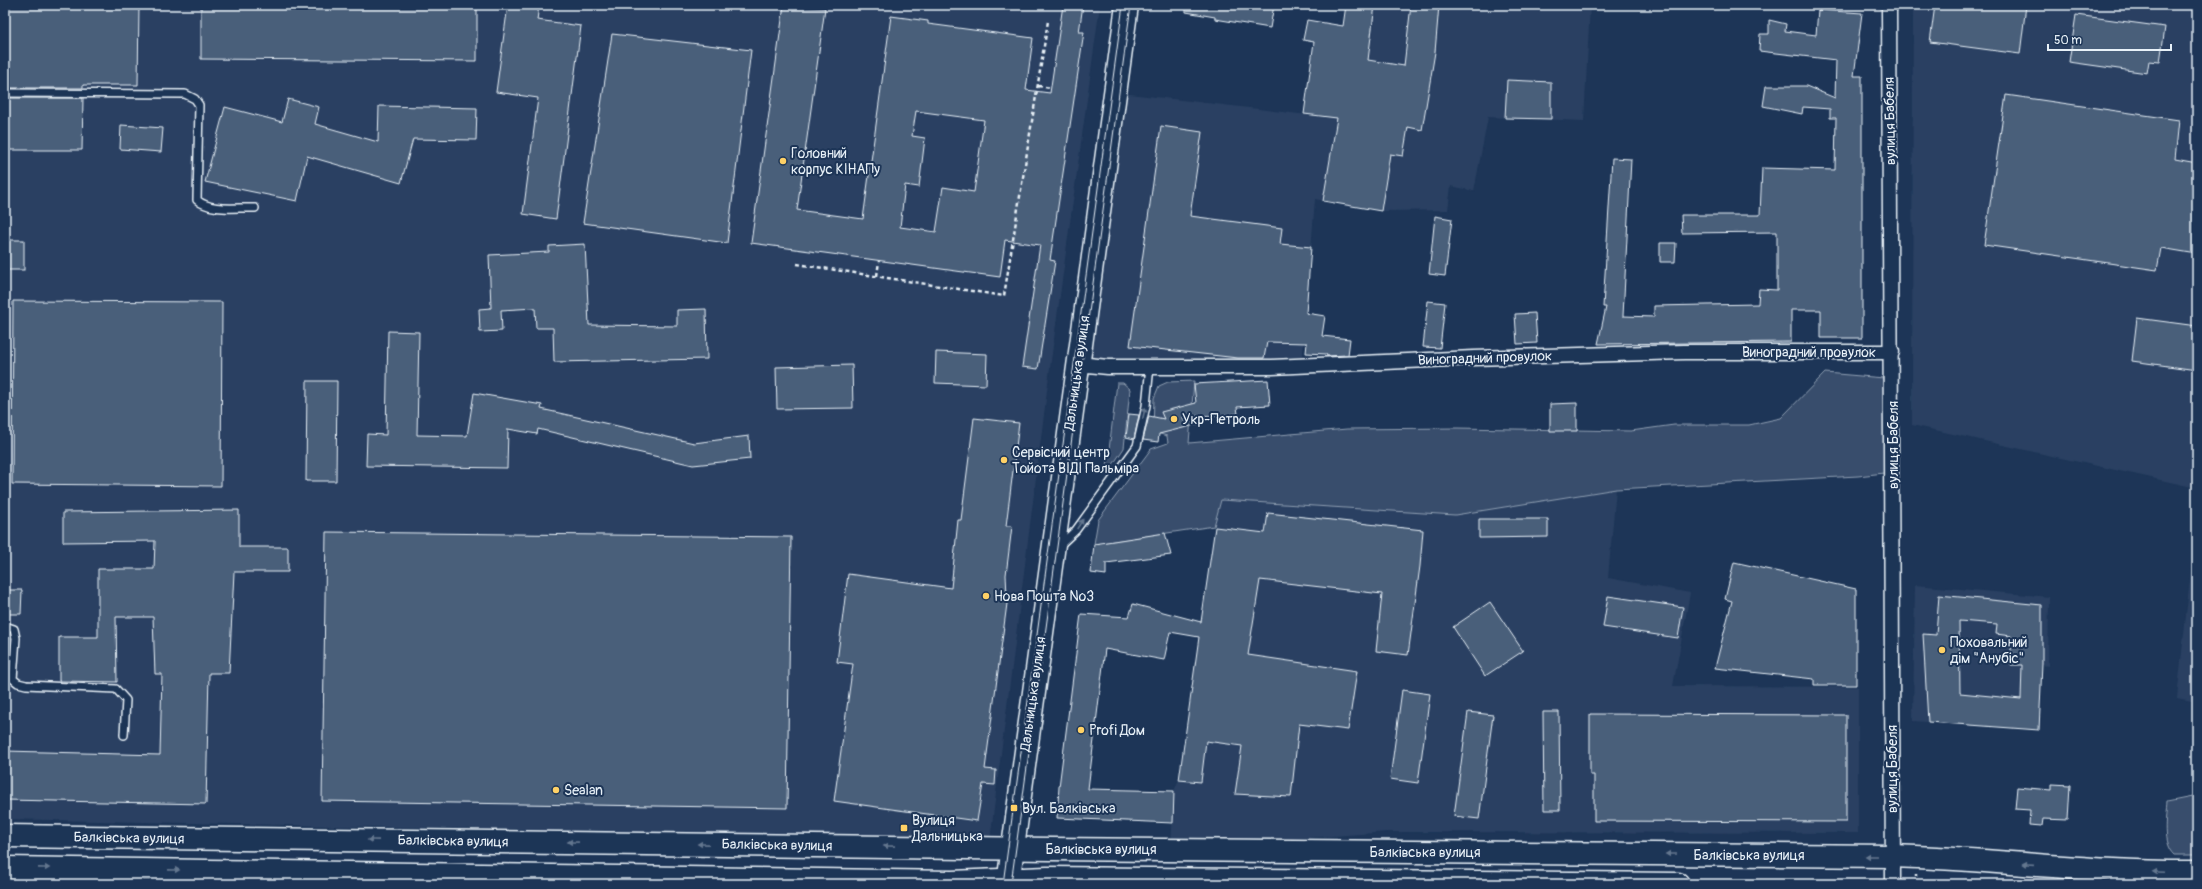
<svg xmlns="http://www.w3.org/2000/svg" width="2202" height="889" font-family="Pangolin,sans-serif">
  <rect width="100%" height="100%" fill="#1d3557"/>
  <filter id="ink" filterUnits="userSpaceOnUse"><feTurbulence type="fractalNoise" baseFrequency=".025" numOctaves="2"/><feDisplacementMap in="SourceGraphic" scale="8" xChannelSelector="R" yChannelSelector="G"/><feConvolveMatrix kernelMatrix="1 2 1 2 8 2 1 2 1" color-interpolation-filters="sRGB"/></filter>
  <g filter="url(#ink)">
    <g fill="#2a4162">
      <polygon points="5,5 1100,5 1049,375 990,840 5,819"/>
      <polygon points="1375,5 1590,5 1584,121 1488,117 1474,191 1451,186 1448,210 1381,211 1315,199 1302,364 1083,362 1121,93 1325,117 1335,46"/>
      <polygon points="1913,5 2197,5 2197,488 1912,425"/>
      <polygon points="1616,489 1608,578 1690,593 1673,686 1858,687 1858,833 1387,832 1171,848 1174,791 1180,777 1214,526 1221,500 1455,515"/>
      <polygon points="2197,515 2197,702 2177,698"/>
      <polygon points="1915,585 2049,597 2048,666 2042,665 2039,730 1913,721"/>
    </g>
    <g fill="#374d6c" stroke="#909fb2">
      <polygon points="1825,373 1884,378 1884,473 1858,476 1616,489 1455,515 1221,500 1214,526 1094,544 1098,520 1151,449 1168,443 1167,436 1153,432 1154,398 1159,386 1168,382 1194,381 1189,443 1347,429 1456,428 1631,431 1674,425 1749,425 1781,418"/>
      <polygon points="1117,383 1123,383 1130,389 1124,448 1106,475"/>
      <path d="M2197 796V855H2174C2161 843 2166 819 2167 802Z"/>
    </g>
    <g fill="#495e7a" stroke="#e8f1f8" fill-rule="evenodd">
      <polygon points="5,5 139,5 138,85 83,85 83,88 7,88 7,84 5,84"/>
      <polygon points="201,5 477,5 477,61 201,59"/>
      <polygon points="508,5 539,5 537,20 581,26 556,219 523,214 538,98 496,92"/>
      <path d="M784 5 825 8 797 210 863 219 891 16 928 21V24L1033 38 1026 90 1050 93 1063 5H1083L1079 32H1084L1050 260 1055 261 1038 369 1022 367 1040 245 1005 240 1000 277 751 243ZM916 111 984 120 974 192 943 187 936 232 900 227 905 185 919 187 925 138 912 136Z"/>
      <polygon points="1186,5 1220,5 1239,8 1240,5 1274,5 1270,28 1215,19 1215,17 1186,12"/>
      <polygon points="1346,5 1375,5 1368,60 1404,66 1411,5 1439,5 1435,52 1422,130 1408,127 1403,156 1390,154 1381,211 1323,201 1337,118 1304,114 1314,42 1303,40 1307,20 1343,26"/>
      <polygon points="1935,5 2026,5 2020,54 1930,42"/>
      <polygon points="1818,10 1862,13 1854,76 1862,76 1862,338 1821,338 1821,310 1791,310 1791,342 1598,344 1606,307 1603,307 1612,158 1631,159 1623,316 1654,317 1654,306 1758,304 1759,289 1777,290 1777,232 1682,233 1681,215 1760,215 1762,168 1835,170 1836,118 1830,118 1830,109 1803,107 1802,114 1763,106 1766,86 1806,86 1835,98 1836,60 1759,51 1760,34 1769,34 1769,20 1786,24 1785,31 1816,35"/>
      <polygon points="2076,15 2165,27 2160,62 2149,61 2147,73 2069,62"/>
      <polygon points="612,34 751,50 727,243 583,223"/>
      <polygon points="1507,80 1551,82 1551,119 1505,118"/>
      <polygon points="2006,95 2179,120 2175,159 2197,163 2197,254 2161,248 2157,270 1984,245"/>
      <polygon points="7,98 83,98 82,150 7,150"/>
      <polygon points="288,99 319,107 315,124 378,142 379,106 477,108 476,140 413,139 401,183 307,156 297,201 205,182 225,107 282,122"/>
      <polygon points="121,125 163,128 161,152 120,149"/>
      <polygon points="1161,126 1202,132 1190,216 1282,228 1280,244 1311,247 1306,313 1325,316 1322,336 1350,339 1348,355 1327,356 1326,354 1306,353 1307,343 1267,342 1264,358 1238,358 1130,346"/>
      <polygon points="1435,216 1452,219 1445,276 1429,274"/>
      <rect x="5" y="240" width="19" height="30"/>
      <polygon points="1660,243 1676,243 1675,262 1660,262"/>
      <polygon points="585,244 589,325 677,326 677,310 706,309 707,359 554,362 553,328 536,328 535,308 501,310 502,331 480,332 479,309 491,308 489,255 549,252 549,246"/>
      <polygon points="13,301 222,302 221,486 12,484"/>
      <polygon points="1428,301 1445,303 1440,348 1423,347"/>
      <polygon points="1535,313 1537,343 1517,344 1515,314"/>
      <polygon points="2137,318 2197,326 2197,370 2132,361"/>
      <polygon points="388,331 419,332 417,435 467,436 474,393 542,405 541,409 694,443 749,436 750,459 693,465 538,429 537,434 508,429 507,468 366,466 367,434 386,435"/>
      <polygon points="936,352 987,354 986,385 935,383"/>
      <polygon points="852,365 853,408 777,409 776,367"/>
      <polygon points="1268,380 1270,405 1237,407 1238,414 1183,417 1184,421 1199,424 1159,434 1158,442 1143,440 1149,416 1164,419 1161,412 1196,403 1194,384"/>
      <polygon points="307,381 337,381 336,481 306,481"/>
      <polygon points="1577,403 1577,431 1550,431 1550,404"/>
      <polygon points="1129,414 1139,415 1134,439 1126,437"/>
      <polygon points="974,418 1019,423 1006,526 1012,526 1006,575 1007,596 1008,596 985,769 996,770 995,785 983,784 977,821 834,801 853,664 837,662 848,574 951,588 958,520 961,520"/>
      <polygon points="239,510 239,547 288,547 288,572 234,572 229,673 209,673 206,804 5,800 5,751 160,755 162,674 155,674 153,617 116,617 117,682 59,681 59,637 98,637 98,569 154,569 155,541 63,542 63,512"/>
      <polygon points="1268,513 1423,530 1420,566 1408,655 1376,651 1382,594 1260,580 1248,655 1357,671 1348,730 1299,724 1291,797 1235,794 1242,746 1206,741 1201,782 1179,780 1199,637 1170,632 1164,660 1105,649 1088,789 1174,791 1173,823 1057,818 1059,787 1081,614 1129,617 1133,604 1201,622 1215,527 1265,533"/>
      <polygon points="1479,519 1548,519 1548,537 1479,538"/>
      <polygon points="326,532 791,537 787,808 322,801"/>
      <polygon points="1165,533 1171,555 1106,563 1106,575 1091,573 1094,544"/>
      <polygon points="1734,562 1856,589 1856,685 1814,685 1814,679 1715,668 1732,601 1725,599"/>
      <polygon points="5,590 22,590 21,614 5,614"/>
      <path d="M1939 595 2042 605V664L2039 730 1928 722 1923 634 1936 635ZM1959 621 1997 624 1996 634 2011 636V665H2022L2021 699 1960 693Z"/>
      <polygon points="1608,596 1683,607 1678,638 1603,627"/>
      <polygon points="1490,602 1523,651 1485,676 1453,627"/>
      <polygon points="1402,690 1430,694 1418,783 1390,779"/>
      <polygon points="1468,712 1493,715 1479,819 1454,816"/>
      <polygon points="1543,712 1559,712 1560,810 1544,810"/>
      <polygon points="1590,714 1846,715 1846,822 1594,821 1594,775 1590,775"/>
      <polygon points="2051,784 2070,785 2068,820 2043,819 2042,826 2029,825 2030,810 2015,809 2017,787 2051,790"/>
    </g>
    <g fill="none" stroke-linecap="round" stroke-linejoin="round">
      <defs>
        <g id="lane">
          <path d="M5 93 185 94 195 99 199 105 197 200C211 212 237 207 255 208"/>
          <polyline points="1059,546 1076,530 1137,446 1146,406 1150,366"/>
          <polyline points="5,626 14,629 16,638 13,679 18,683 26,685 116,689 126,700 124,735"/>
        </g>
        <g id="street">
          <polyline points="1889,5 1893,884"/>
          <polyline points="1078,364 1108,367 1272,367 1474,358 1684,352 1892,352"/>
        </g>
        <g id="primary">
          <path d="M5 836 1051 849 1893 856C1994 859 2095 873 2197 872"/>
          <polyline points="5,868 952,882 1047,878 1678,884"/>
          <polyline points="1008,884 1127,5"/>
        </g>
      </defs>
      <use href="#lane" stroke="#e8f1f8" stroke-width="10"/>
      <use href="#street" stroke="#e8f1f8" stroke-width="17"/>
      <use href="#primary" stroke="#e8f1f8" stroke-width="25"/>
      <g stroke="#e8f1f8" stroke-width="2.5" stroke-dasharray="4 3" stroke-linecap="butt">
        <polyline points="1038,86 1051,88"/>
        <polyline points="797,264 1004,296 1048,21"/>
        <polyline points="877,276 879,261"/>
        <polyline points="1916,884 1916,875"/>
      </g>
      <use href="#lane" stroke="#1d3557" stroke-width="7"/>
      <use href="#street" stroke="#1d3557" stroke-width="14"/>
      <use href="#primary" stroke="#1d3557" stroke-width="22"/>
      <g stroke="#e8f1f8" stroke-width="1">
        <polyline points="1003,884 1123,5"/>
        <polyline points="1011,884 1131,5"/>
      </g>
    </g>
    <defs><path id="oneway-solid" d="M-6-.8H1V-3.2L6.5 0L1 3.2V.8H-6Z"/></defs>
    <g fill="#64778f">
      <use href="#oneway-solid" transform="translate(1144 413) rotate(-77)"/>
      <use href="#oneway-solid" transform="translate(1080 524) rotate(-57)"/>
      <use href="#oneway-solid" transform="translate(373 840) rotate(-179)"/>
      <use href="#oneway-solid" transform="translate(573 842) rotate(-179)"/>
      <use href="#oneway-solid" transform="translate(703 844) rotate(-179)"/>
      <use href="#oneway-solid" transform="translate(889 846) rotate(-179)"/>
      <use href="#oneway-solid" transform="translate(1671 854) rotate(-180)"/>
      <use href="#oneway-solid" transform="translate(1871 856) rotate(-180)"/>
      <use href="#oneway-solid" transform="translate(2028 864) rotate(-176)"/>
      <use href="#oneway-solid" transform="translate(44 868) rotate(1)"/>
      <use href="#oneway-solid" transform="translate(174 870) rotate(1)"/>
      <use href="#oneway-solid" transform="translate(2158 872) rotate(-178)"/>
    </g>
  </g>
  <g fill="#ffd166" stroke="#1d3557" stroke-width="1.5">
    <circle cx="783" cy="161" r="4"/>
    <circle cx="1174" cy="419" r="4"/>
    <circle cx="1004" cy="460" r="4"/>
    <circle cx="986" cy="596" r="4"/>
    <circle cx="1942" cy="650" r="4"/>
    <circle cx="1081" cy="730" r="4"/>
    <circle cx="556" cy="790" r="4"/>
    <rect x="1010" y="804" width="8" height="8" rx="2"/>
    <rect x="900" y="824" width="8" height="8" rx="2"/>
  </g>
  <g text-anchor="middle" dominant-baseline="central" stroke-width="4" stroke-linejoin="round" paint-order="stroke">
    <g font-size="14" fill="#e8f1f8" stroke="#1d3557">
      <text transform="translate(1890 121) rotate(-91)">вулиця Бабеля</text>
      <text x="1809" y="352">Виноградний провулок</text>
      <text transform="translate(1485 358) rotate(-2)">Виноградний провулок</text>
      <text transform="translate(1077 373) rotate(-82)">Дальницька вулиця</text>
      <text transform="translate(1893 445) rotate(-90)">вулиця Бабеля</text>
      <text transform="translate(1033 694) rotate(-82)">Дальницька вулиця</text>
      <text transform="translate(1892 769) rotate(-90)">вулиця Бабеля</text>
      <text transform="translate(129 838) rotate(1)">Балківська вулиця</text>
      <text transform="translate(453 841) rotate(1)">Балківська вулиця</text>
      <text transform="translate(777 845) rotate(1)">Балківська вулиця</text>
      <text x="1101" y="849">Балківська вулиця</text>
      <text x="1425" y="852">Балківська вулиця</text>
      <text x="1749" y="855">Балківська вулиця</text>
    </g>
    <g font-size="14" fill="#e8f1f8" stroke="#1d3557" text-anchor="start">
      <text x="791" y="153">Головний<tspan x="791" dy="16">корпус КІНАПу</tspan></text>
      <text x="1182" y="419">Укр-Петроль</text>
      <text x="1012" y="452">Сервісний центр<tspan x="1012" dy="16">Тойота ВІДІ Пальміра</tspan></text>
      <text x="994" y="596">Нова Пошта №3</text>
      <text x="1950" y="642">Поховальний<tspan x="1950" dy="16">дім "Анубіс"</tspan></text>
      <text x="1089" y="730">Profi Дом</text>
      <text x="564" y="790">Sealan</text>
      <text x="1022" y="808">Вул. Балківська</text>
      <text x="912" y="820">Вулиця<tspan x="912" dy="16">Дальницька</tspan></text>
    </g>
  </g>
  <rect width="2202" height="889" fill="none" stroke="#1d3557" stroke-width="20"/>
  <rect x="10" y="10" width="2182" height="869" fill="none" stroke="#e8f1f8" stroke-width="1.5" filter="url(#ink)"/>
  <path d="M2048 44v6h123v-6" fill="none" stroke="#e8f1f8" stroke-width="2"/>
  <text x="2054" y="44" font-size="12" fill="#e8f1f8" stroke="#1d3557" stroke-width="3" paint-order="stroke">50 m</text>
</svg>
